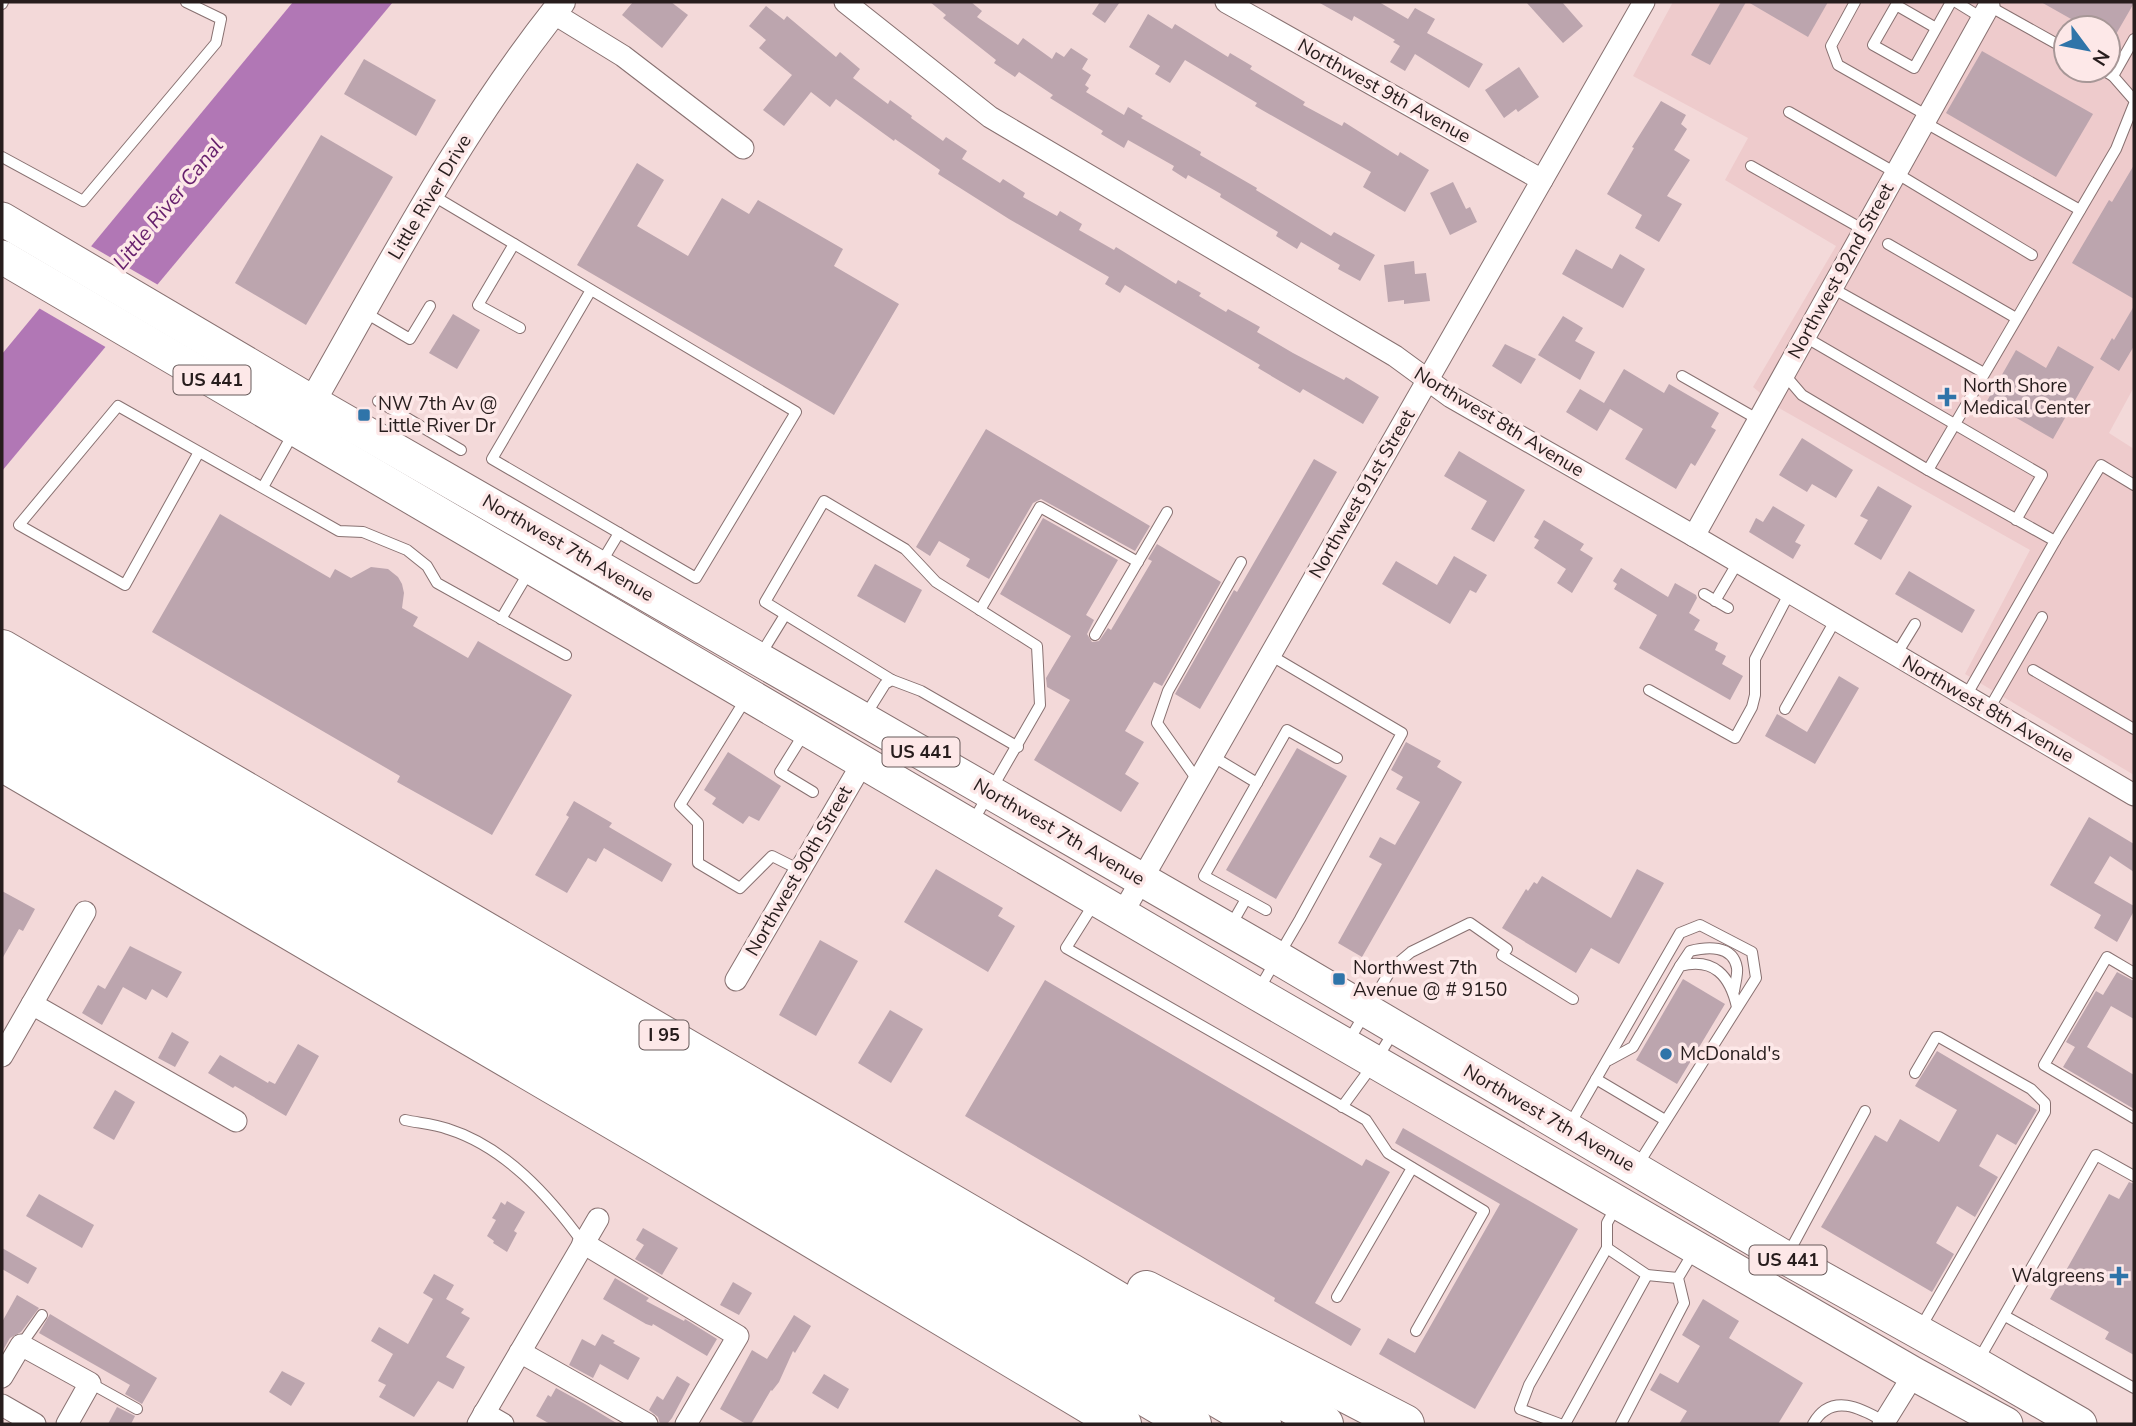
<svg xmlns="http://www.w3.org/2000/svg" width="2136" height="1426" font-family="'Nunito Sans',sans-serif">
  <rect width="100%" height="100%" fill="#f3d9d9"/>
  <path fill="#eecbcc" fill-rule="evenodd" d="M1673 2H2134V387L2109 433 2134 449V775L1965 674 2030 550 1777 407 1753 387 1836 246 1725 180 1748 138 1633 76ZM2066 28H2108V70H2066Z"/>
  <polygon fill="#b177b5" points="293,2 393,2 2,471 2,354"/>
  <polygon fill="#f3d9d9" points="89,245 160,286 109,349 37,307"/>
  <g fill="#bca5ae">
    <polygon points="633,2 671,2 688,15 662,48 622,15"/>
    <polygon points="930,2 971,2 982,11 977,17 1018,45 1023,38 1052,59 1056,52 1064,57 1071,48 1088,59 1082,69 1091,75 1085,85 1089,88 1086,92 1124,115 1128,107 1143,116 1141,118 1201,152 1200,155 1257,188 1256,190 1331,236 1334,232 1375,255 1360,281 1338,269 1340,265 1301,242 1297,249 1276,236 1278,232 1220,197 1221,194 1188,175 1186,179 1172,170 1174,166 1128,140 1124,148 1101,134 1103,131 1050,98 1053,95 1019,72 1015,77 994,63 996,60 943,18 946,15"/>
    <polygon points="1100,2 1120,2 1105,23 1092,14"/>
    <polygon points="1318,2 1379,2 1408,19 1415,8 1435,19 1427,33 1483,64 1469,88 1415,54 1405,71 1390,62 1400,46 1393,42 1395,40 1354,16 1352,21"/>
    <polygon points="1526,2 1562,2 1583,26 1563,43"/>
    <polygon points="1721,2 1746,2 1710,65 1691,55"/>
    <polygon points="1748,2 1828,2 1808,37"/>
    <polygon points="2041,2 2134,2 2134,3 2108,48 2108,28 2087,28"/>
    <polygon points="766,6 784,20 787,16 836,57 840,52 860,69 853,78 888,104 890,100 912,116 911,118 943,141 946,137 967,151 962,159 1000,183 1003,179 1025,193 1023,197 1057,216 1060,211 1082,224 1079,230 1114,250 1116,247 1176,284 1178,280 1201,293 1199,296 1226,312 1228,309 1260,327 1257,332 1293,353 1344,380 1346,377 1379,397 1363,424 1303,389 1300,393 1258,368 1260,365 1125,285 1120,293 1105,284 1109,277 1009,219 938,174 940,170 895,139 894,141 836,99 830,107 811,92 784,126 763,110 792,75 759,48 766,40 749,26"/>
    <polygon points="1148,14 1172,29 1175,24 1228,57 1230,53 1252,66 1250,69 1305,102 1303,105 1342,126 1344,122 1398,156 1400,152 1429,170 1405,212 1363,187 1371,172 1255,106 1257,103 1185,60 1170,83 1155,74 1160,66 1129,47"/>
    <polygon points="1982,51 2093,114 2056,177 1946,113"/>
    <polygon points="364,59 436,100 416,136 344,94"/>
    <polygon points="1519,67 1539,97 1518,112 1516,109 1504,118 1485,90"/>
    <polygon points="1661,101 1686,115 1681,124 1687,129 1674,150 1690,160 1667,196 1682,204 1659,242 1635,228 1642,215 1607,194 1634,148 1632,147"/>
    <polygon points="321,135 393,177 306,325 235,283"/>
    <polygon points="637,163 664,180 637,226 688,256 722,198 749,214 758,200 843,249 834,266 899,304 834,415 577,265"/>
    <polygon points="2134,165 2134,299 2072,263 2109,200 2112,202"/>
    <polygon points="1453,182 1466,209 1470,207 1477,222 1450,235 1430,193"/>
    <polygon points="1576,249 1612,269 1620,254 1645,269 1623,308 1562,274"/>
    <polygon points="1414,261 1415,274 1426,273 1430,301 1404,304 1404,300 1388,302 1384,265"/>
    <polygon points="2134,306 2134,346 2119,371 2100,359 2112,338 2114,340"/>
    <polygon points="453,314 480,330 457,369 429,353"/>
    <polygon points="1563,316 1583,328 1575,341 1595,352 1580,380 1538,355"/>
    <polygon points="1505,344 1536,359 1521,384 1492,366"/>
    <polygon points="2058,346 2094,367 2053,439 1987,401 2016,350 2046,368"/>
    <polygon points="1624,369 1664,393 1669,384 1719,413 1711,427 1716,430 1695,466 1691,463 1676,489 1625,459 1643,429 1610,409 1597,431 1566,412 1580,389 1604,403"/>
    <polygon points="986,429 1150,526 1135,551 1041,499 1033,503 989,579 966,566 970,559 939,541 930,556 916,547"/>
    <polygon points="1802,438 1853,470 1836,498 1812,484 1807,492 1779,475"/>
    <polygon points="1459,451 1525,490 1494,542 1471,529 1487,501 1444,476"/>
    <polygon points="1314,459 1337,472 1200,709 1175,694 1234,590 1237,592"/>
    <polygon points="1878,486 1912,506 1881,560 1854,544 1868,520 1860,516"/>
    <polygon points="1773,506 1805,525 1795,542 1801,545 1793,559 1749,532 1756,518 1763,522"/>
    <polygon points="220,514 330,578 335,569 351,578 371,567 388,569 398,577 402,584 404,593 402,608 418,617 413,626 468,658 478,641 572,695 492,835 397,782 400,776 152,632"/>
    <polygon points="1043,518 1118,560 1086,615 1094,620 1087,634 1092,642 1099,641 1108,628 1111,630 1152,561 1148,559 1157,544 1221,582 1162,686 1154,682 1125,731 1144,742 1125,774 1139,783 1121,812 1034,760 1070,700 1047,687 1046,678 1071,636 1000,594"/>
    <polygon points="1544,520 1584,544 1580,550 1593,558 1572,593 1557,583 1566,569 1534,548 1539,540 1534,537"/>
    <polygon points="1454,556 1487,575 1476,593 1470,590 1450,624 1382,584 1396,561 1437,585"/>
    <polygon points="875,564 922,590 905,623 857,596"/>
    <polygon points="1621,568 1668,597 1675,583 1696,595 1697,598 1689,613 1700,620 1694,630 1718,643 1715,650 1726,656 1722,664 1743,676 1730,700 1639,648 1657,615 1614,589 1617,584 1613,581"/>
    <polygon points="1909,571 1975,610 1962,633 1895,594"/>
    <polygon points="1839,676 1859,688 1815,764 1765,736 1777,714 1807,732"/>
    <polygon points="1406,742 1441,761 1437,767 1462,782 1362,957 1338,943 1382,864 1369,857 1380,837 1395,845 1420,802 1396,789 1403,777 1391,770"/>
    <polygon points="1297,748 1347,776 1276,899 1226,870"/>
    <polygon points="728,752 781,786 759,821 749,816 743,824 712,804 716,798 704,790"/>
    <polygon points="574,801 612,823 609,827 672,864 662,882 604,848 596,862 588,858 567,893 535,875 569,817 566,815"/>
    <polygon points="2089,817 2134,844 2134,872 2110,856 2094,883 2134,906 2134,911 2117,942 2094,928 2101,915 2050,885"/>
    <polygon points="936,869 1003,908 998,916 1015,926 988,972 904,922"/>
    <polygon points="1637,869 1664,883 1619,964 1591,948 1576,973 1502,928 1526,889 1528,891 1534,882 1537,884 1542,876 1611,918"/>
    <polygon points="2,891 35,909 23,931 19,929 2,959"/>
    <polygon points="820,940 858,961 816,1036 779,1015"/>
    <polygon points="130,946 182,972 167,998 152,989 146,1000 123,987 102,1025 82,1013 98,985 105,989"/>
    <polygon points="2117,972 2134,981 2134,1019 2111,1006 2087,1047 2134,1075 2134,1109 2063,1067 2075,1047 2066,1042 2096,991 2103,995"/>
    <polygon points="1683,979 1725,1004 1677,1084 1636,1060"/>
    <polygon points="1045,980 1362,1166 1366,1159 1390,1172 1315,1303 1361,1329 1351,1346 1274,1301 1275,1298 965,1116"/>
    <polygon points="890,1010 923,1029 891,1083 858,1063"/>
    <polygon points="172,1032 189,1042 175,1067 158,1058"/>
    <polygon points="298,1044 319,1056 286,1116 235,1086 233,1088 208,1073 220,1055 268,1083 269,1081 275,1084"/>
    <polygon points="1937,1051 2037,1110 2016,1145 1997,1134 1979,1166 1998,1177 1975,1217 1957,1206 1936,1243 1954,1254 1932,1292 1821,1227 1875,1135 1887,1142 1900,1119 1939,1142 1957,1110 1915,1086"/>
    <polygon points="115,1090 135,1102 114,1140 93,1128"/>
    <polygon points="1403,1128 1578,1229 1475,1409 1379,1354 1388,1338 1415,1353 1500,1204 1395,1143"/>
    <polygon points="2129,1182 2134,1184 2134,1355 2105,1339 2109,1332 2050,1299 2109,1194 2119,1199"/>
    <polygon points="39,1194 94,1225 82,1248 26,1216"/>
    <polygon points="507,1201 525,1212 514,1231 517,1233 507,1252 493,1243 494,1241 487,1236 496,1220 492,1218 497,1210 501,1202 505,1205"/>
    <polygon points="643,1228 678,1248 662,1275 635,1259 644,1245 636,1240"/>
    <polygon points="2,1248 37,1268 28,1284 2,1269"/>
    <polygon points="434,1274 454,1285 446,1299 464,1309 461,1313 470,1318 446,1357 465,1367 453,1389 438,1381 414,1417 379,1397 386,1385 378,1381 393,1354 371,1341 379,1327 408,1344 433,1299 423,1293"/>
    <polygon points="615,1278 649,1298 646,1301 684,1321 685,1319 717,1339 707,1356 653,1324 652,1326 646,1324 603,1299"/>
    <polygon points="733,1282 752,1293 739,1315 720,1305"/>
    <polygon points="17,1295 39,1308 21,1332 10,1338 2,1352 2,1322"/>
    <polygon points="1703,1299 1739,1321 1729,1338 1803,1383 1778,1424 1679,1424 1687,1411 1650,1390 1660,1373 1678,1383 1700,1346 1682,1335"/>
    <polygon points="50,1314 157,1378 142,1404 125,1394 130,1385 39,1333"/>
    <polygon points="794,1315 811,1326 795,1353 793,1351 779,1382 772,1391 771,1390 751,1424 746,1424 720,1409 752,1350 767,1359"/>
    <polygon points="602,1334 615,1341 613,1343 640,1358 628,1380 600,1364 593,1378 569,1365 582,1339 595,1346"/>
    <polygon points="282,1371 305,1383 291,1406 269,1392"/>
    <polygon points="824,1374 849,1389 838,1409 812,1393"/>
    <polygon points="677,1376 690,1384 672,1418 667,1424 660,1424 658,1417 649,1410 657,1396 663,1400"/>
    <polygon points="556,1388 585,1404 618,1424 550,1424 536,1416 548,1395 551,1397"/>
    <polygon points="117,1407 135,1416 131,1424 108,1424"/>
  </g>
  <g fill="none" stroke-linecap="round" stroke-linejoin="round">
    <defs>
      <g id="service">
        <polyline points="1855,2 1831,46 1838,65 1928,116"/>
        <polyline points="1956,2 1982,18"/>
        <polyline points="2,4 3,2"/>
        <polyline points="1989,6 2066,49"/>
        <polyline points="1936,28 1896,5 1873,45 1914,68 1951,2"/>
        <polyline points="2103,70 2113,76 2134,100"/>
        <polyline points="2113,76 2134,39"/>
        <polyline points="1789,112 1896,173 2032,255"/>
        <polyline points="1924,122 2080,210"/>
        <polyline points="2,157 83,201 216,43 221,19 186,2"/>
        <polyline points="1751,166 1864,230"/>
        <polyline points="432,195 796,412 696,578 492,459 591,290"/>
        <polyline points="514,244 478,305 520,328"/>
        <polyline points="1888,244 2016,318"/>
        <polyline points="1832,288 1984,373"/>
        <polyline points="364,312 410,339 430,306"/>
        <polyline points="1805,337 2042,475 2016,520"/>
        <polyline points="1784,374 1802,395 1928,470 2116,149 2134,104"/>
        <polyline points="1682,376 1759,420"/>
        <polyline points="378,401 461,450"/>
        <polyline points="199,452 125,585 19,525 118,406 339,531 363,532 407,550 427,566 437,583 566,655"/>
        <polyline points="1928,470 2055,541 1966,696"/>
        <polyline points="263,487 294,432"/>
        <polyline points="2055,541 2101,465 2134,485"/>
        <polyline points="601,563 619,533"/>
        <polyline points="1704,594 1728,608"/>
        <polyline points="1715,601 1738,562"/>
        <polyline points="980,610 1040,507 1138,562"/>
        <polyline points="501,619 530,570"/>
        <polyline points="1095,635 1167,512"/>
        <polyline points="761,654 785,615"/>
        <polyline points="1896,655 1915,624"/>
        <polyline points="2033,670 2134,729"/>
        <polyline points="892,680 765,602 824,501 905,549 936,582 1037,646 1040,705 972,823"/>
        <polyline points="1649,690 1735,738 1752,707 1755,695 1755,659 1790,592"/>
        <polyline points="747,697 680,805 698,823 698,863 740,888 772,856 800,870"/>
        <polyline points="1785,709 1836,619"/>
        <polyline points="1989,709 2042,617"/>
        <polyline points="865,716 885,684 892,680 921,691 1018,747"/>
        <polyline points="805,732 780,772 813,792"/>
        <polyline points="1212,756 1257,783"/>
        <polyline points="1198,781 1157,723 1168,691 1241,562"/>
        <polyline points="1095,902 1066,948 1366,1120 1388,1153 1484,1211 1416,1331"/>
        <polyline points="1266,910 1204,876 1287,730 1337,758"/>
        <polyline points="1230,927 1246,899"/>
        <path d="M1680 966 1690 951C1706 947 1733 944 1737 968 1738 974 1735 984 1734 991"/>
        <polyline points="2134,973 2107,957 2044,1065 2134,1118"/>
        <polyline points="1258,991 1300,919 1402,733 1270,655"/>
        <polyline points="1348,1042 1392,968 1411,952 1470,923 1507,949 1502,955 1573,999"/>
        <path d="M1609 1060 1633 1047 1680 966C1714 957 1730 976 1737 1007"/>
        <polyline points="1915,1073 1936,1037 1939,1037 2031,1089 2045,1103 2045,1112 1921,1327"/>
        <polyline points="1596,1079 1665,1120"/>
        <polyline points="1342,1107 1375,1062 1394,1031"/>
        <path d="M405 1120C419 1123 434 1124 448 1129 505 1147 549 1196 583 1243"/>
        <polyline points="1569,1126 1680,933 1700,925 1752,952 1756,978 1637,1166"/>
        <polyline points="1607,1248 1647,1275 1678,1278"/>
        <polyline points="1787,1256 1865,1111"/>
        <polyline points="1337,1297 1412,1168"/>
        <polyline points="2005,1316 2134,1388"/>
        <polyline points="21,1345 42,1315"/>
        <polyline points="1978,1361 2096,1155 2134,1176"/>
        <polyline points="90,1383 137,1409"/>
        <polyline points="1560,1424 1520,1409 1529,1385 1607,1248 1607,1223 1617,1205"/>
        <polyline points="1565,1424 1647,1275"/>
        <polyline points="1621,1424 1684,1303 1678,1278 1694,1251"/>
        <path d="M1813 1424C1831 1392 1861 1408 1885 1422"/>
      </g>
      <g id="minor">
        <polyline points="845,2 990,117 1395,356 1451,397 1694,536 2134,795"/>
        <polyline points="1226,2 1542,180"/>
        <polyline points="553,13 623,56 743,148"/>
        <polyline points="1694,536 1989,6"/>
        <polyline points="1122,914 1644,2"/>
        <polyline points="736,980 863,762"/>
        <polyline points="32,1004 236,1121"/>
        <polyline points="2,1056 85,912"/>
        <polyline points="583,1243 738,1336 686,1424"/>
        <polyline points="520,1352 647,1424"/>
        <polyline points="2,1377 21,1345 90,1383 67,1424"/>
        <polyline points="2,1405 35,1424"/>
        <polyline points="484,1413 503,1424"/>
        <polyline points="478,1424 598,1219"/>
        <polyline points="1883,1424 1914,1374"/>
      </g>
      <path id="tertiary" d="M312 402C390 265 463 125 562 2"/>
      <g id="primary">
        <polyline points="2,219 312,402 1278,958 1786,1258 1976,1364 2080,1424"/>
        <polyline points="2,257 1256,993 1914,1374 2006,1424"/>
      </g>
      <g id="motorway">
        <polyline points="2,649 1071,1273 1324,1424"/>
        <polyline points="2,685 1262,1424"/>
        <polyline points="2,726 1192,1424"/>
        <polyline points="2,762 661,1148 1122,1424"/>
        <polyline points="1146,1290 1405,1424"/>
      </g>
    </defs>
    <use href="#service" stroke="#887171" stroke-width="12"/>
    <use href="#minor" stroke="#887171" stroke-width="23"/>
    <use href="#tertiary" stroke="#887171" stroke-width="28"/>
    <use href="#primary" stroke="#887171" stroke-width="35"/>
    <use href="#motorway" stroke="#887171" stroke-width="40"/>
    <use href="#service" stroke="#fff" stroke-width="10"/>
    <use href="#minor" stroke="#fff" stroke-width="21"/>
    <use href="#tertiary" stroke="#fff" stroke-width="26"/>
    <use href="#primary" stroke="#fff" stroke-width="33"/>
    <use href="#motorway" stroke="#fff" stroke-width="38"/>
  </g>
  <g fill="#2f74a9" stroke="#fde8e8" stroke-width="2.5">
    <path d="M1943.5 386.5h7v7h7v7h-7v7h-7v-7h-7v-7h7z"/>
    <rect x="357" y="408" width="14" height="14" rx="3.5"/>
    <rect x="1332" y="972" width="14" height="14" rx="3.5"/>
    <circle cx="1666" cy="1054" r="7"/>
    <path d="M2115.5 1265.5h7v7h7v7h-7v7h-7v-7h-7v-7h7z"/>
  </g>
  <g text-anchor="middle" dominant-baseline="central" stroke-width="7" stroke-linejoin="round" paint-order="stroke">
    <g fill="#fde8e8" stroke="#675a5a" stroke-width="2">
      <rect x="173.5" y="365.5" width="77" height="29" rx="5"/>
      <rect x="882.5" y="737.5" width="77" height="29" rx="5"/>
      <rect x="639.5" y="1020.5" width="49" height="29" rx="5"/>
      <rect x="1749.5" y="1245.5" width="77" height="29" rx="5"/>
    </g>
    <g font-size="18" font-weight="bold" fill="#271d1d">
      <text x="212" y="380">US 441</text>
      <text x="921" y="752">US 441</text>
      <text x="664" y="1035">I 95</text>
      <text x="1788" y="1260">US 441</text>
    </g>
    <g font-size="19" fill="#271d1d" stroke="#fde8e8">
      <text transform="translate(1384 91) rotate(29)">Northwest 9th Avenue</text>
      <text transform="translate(430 197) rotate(-59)">Little River Drive</text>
      <text transform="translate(1841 271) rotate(-61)">Northwest 92nd Street</text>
      <text transform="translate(1499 422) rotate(31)">Northwest 8th Avenue</text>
      <text transform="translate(1362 494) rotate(-60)">Northwest 91st Street</text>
      <text transform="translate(568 548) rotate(30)">Northwest 7th Avenue</text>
      <text transform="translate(1988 709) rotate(30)">Northwest 8th Avenue</text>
      <text transform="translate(1059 832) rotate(30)">Northwest 7th Avenue</text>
      <text transform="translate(799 871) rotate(-60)">Northwest 90th Street</text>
      <text transform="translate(1549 1118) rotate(30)">Northwest 7th Avenue</text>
    </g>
    <g font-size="19" fill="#271d1d" stroke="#fde8e8" text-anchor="start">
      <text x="1963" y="386">North Shore<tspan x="1963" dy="22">Medical Center</tspan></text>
      <text x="378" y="404">NW 7th Av @<tspan x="378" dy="22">Little River Dr</tspan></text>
      <text x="1353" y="968">Northwest 7th<tspan x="1353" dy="22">Avenue @ # 9150</tspan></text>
      <text x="1680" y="1054">McDonald's</text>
      <text x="2105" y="1276" text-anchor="end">Walgreens</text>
    </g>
    <g font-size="21" font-style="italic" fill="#661f6c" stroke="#fde8e8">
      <text transform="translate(168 204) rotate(-51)">Little River Canal</text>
    </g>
  </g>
  <rect width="2136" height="1426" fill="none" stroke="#271d1d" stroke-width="7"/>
  <g transform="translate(2087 49) rotate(122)"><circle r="33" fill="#fde8e8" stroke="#a79797" stroke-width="2"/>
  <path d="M0-5L12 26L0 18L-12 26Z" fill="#2f74a9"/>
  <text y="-10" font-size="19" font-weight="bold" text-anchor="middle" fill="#271d1d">N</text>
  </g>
</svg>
